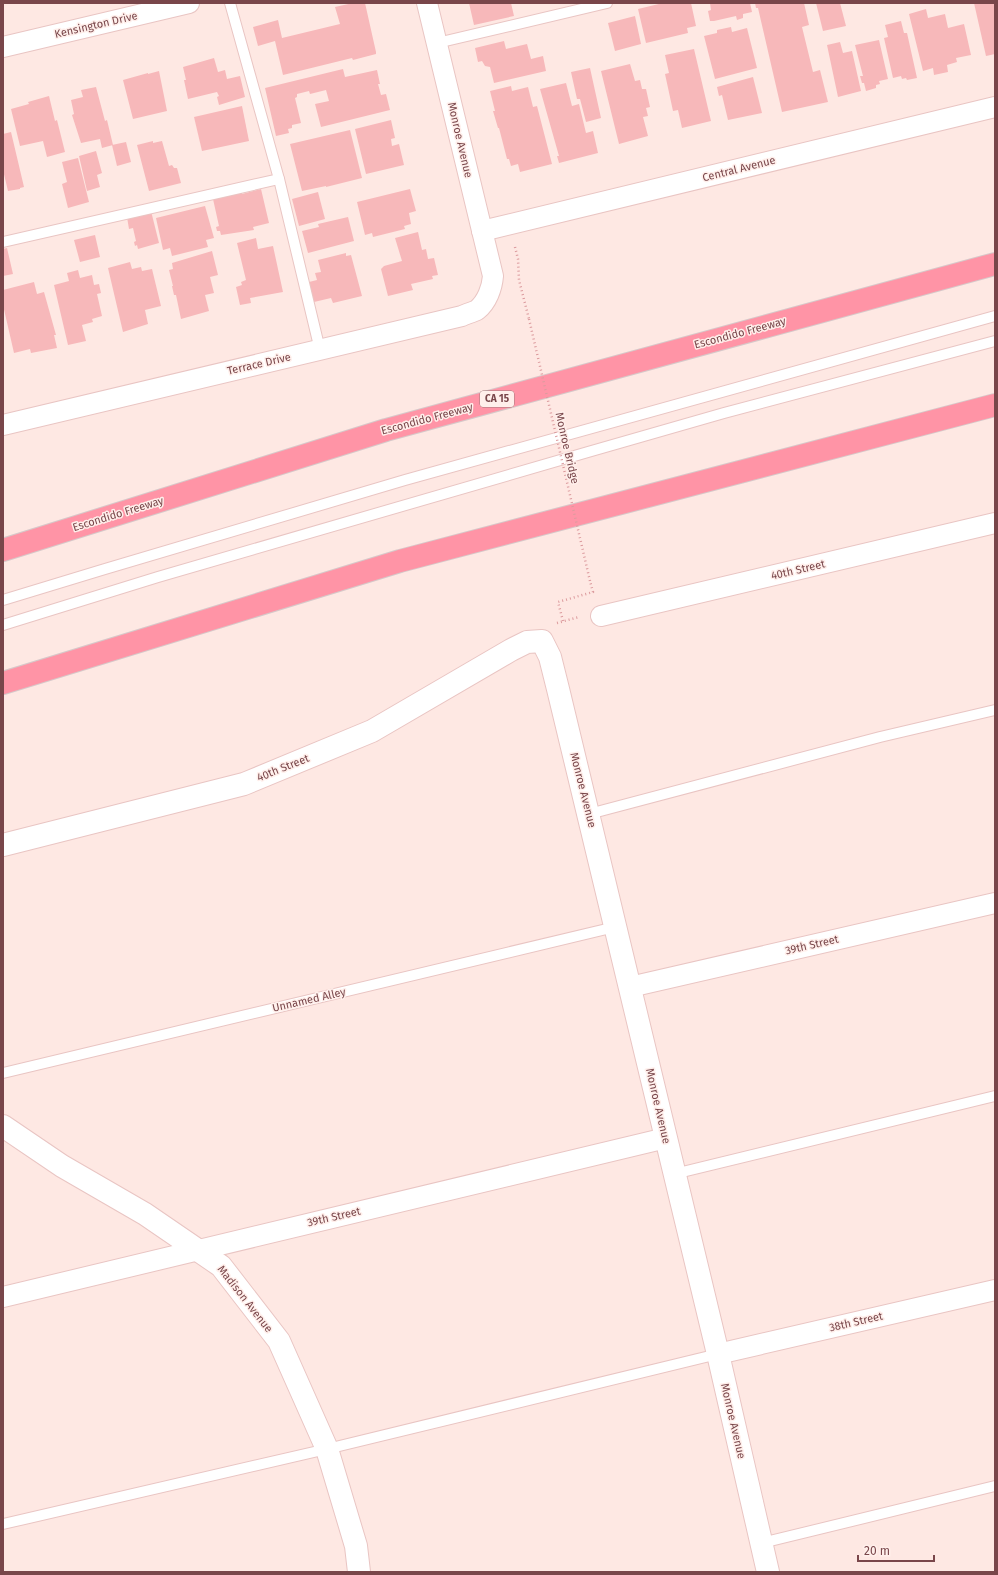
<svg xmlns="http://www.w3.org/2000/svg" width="998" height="1575" font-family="'Fira Sans',sans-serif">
  <rect width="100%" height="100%" fill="#fee8e3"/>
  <g fill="#f7b8ba">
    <polygon points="353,3 365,3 376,52 376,54 353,60 352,58 283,75 275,41 258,46 253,27 278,20 282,38 340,24 335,7"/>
    <polygon points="469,3 511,3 514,16 474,25"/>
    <polygon points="663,3 691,3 696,26 687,28 688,33 646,43 638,9"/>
    <polygon points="710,3 750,3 752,12 743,14 743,18 737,20 736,16 714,21 710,21 708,11 711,10"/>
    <polygon points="755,3 804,3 809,25 802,27 813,72 820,70 828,102 782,112 758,8 756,8"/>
    <polygon points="816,3 840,3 846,26 823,31"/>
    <polygon points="974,3 995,3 995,54 986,56"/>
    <polygon points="926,9 928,18 945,14 948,28 964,24 971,55 956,58 957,62 947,65 948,72 934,75 933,68 923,71 909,14"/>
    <polygon points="635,16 641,44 615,51 608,23"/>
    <polygon points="901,21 904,33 907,33 917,78 907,80 906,78 902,79 901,76 893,78 884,38 888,37 885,25"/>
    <polygon points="731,27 732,32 747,28 757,68 715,79 704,36 717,33 717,30"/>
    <polygon points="879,40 888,79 879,81 880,84 876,85 876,88 866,91 864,83 862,83 860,76 863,76 855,45"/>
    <polygon points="504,41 506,49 527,44 531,59 543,56 546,71 494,83 490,67 485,66 482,61 478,62 475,48"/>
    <polygon points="840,42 843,53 852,51 861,91 838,97 827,45"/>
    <polygon points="694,49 711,121 682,128 678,110 673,111 665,74 669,73 665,55"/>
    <polygon points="214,58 218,72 225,70 227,79 240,76 245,97 219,105 217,97 219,96 217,92 188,99 184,80 186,80 183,67"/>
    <polygon points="630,64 635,81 640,80 642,89 646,89 650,107 646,108 648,116 643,117 648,136 619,144 601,71"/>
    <polygon points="590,68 601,118 586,122 580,99 577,99 571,72"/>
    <polygon points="343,69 345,77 377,70 380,84 378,84 381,95 386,94 390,110 321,127 315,104 329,101 326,90 310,94 309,91 297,94 297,97 295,98 301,123 292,125 292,128 288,129 289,133 276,136 265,88"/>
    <polygon points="159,71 167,111 133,119 123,80 148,73 148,74"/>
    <polygon points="753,77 762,113 728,120 722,95 719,96 717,87"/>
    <polygon points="566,83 572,106 579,104 586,133 593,131 598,153 559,163 557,156 559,156 540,89"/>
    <polygon points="511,86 512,91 528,87 533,107 537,106 552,164 520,172 518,164 511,166 509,159 507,159 499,128 498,128 493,111 495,111 490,91"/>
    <polygon points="96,87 105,121 107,120 113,145 102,148 100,139 81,143 72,115 74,114 71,100 83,97 81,90"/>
    <polygon points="49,96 55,121 57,120 65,152 47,157 43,141 20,146 11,109 29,104 28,102"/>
    <polygon points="242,106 249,141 202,151 194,117"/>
    <polygon points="391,120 395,138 391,139 392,146 399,144 404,165 366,174 355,129"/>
    <polygon points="350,130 362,178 326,187 326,186 302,191 290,144"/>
    <polygon points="11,132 24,187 20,188 20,189 8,191 3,170 3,134"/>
    <polygon points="153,141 153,143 162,141 169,166 172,165 174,168 177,168 181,183 149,191 137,145"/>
    <polygon points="126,142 131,162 117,166 112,145"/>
    <polygon points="96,151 102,173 97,175 100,187 87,191 79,156"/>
    <polygon points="78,158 89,202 68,208 62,184 67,182 62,162"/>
    <polygon points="261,189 269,223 253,227 254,230 221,235 220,231 217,231 216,227 219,226 213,199 242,192 242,194"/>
    <polygon points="410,189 416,211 409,213 411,224 404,226 405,229 373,237 372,233 365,235 357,202"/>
    <polygon points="318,192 325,219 299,226 292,199"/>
    <polygon points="205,206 214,238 206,240 208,247 172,256 170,248 163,250 156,218"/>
    <polygon points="151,211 159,243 138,249 137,245 135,246 134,242 136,241 133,228 129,229 127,217"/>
    <polygon points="348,217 354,241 308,253 302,231 319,227 318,224"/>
    <polygon points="418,232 422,250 426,249 428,259 434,258 438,275 432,276 433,279 411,284 413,290 388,296 381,269 384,266 402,261 395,238"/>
    <polygon points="95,235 100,257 80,262 74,240"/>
    <polygon points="256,238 258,249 273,246 283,292 250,298 251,303 240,305 236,287 242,285 241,282 246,280 237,243"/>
    <polygon points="7,248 13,274 3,276 3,249"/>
    <polygon points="212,251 218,275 210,277 214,293 205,295 209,311 181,319 176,295 174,295 172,286 173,286 169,270 173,269 172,263"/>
    <polygon points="346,253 346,256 351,255 362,296 333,303 331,298 314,302 309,282 317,280 315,273 321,272 318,260"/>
    <polygon points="130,262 132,269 141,267 142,271 152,269 161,306 145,310 148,324 123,332 108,268"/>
    <polygon points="78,270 80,278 92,275 94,285 99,284 101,293 97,294 102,316 92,319 93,322 82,325 86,341 68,345 54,285 69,281 67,273"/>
    <polygon points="34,282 37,294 44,292 56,335 54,335 57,348 31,353 30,349 14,353 3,305 3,290"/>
  </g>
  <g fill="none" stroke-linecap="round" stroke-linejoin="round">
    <defs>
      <g id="service">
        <polyline points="230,3 279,179 320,350"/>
        <polyline points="437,43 607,3"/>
        <polyline points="3,242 279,179"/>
        <polyline points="3,600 105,569 405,480 995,316"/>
        <polyline points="3,625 158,577 588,452 724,413 995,341"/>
        <polyline points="589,814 880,737 995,710"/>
        <polyline points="3,1073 615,927"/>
        <polyline points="674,1174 995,1096"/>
        <polyline points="3,1524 327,1449 718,1354"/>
        <polyline points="762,1543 995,1486"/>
      </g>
      <g id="minor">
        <polyline points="3,47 189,3"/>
        <polyline points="482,231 995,107"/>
        <path d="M3 425 462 316C466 314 473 312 477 310 487 302 492 288 493 276L427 3"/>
        <polyline points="601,616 995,523"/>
        <polyline points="630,987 995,903"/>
        <polyline points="3,1297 666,1138"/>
        <polyline points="718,1354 995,1290"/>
      </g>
      <g id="tertiary">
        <polyline points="3,845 244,784 372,731 511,650 527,642 542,641 550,657 558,689 718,1354 768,1572"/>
        <polyline points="3,1126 62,1166 145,1214 221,1266 279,1341 327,1449 356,1546 359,1572"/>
      </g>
      <g id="motorway">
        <polyline points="3,550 386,430 995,264"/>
        <polyline points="3,683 400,561 995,405"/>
      </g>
    </defs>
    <use href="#service" stroke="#e9c5c3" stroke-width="12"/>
    <use href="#minor" stroke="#e9c5c3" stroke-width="22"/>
    <use href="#tertiary" stroke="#e9c5c3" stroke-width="24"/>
    <use href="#motorway" stroke="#d7c8c9" stroke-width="24"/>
    <g stroke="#dc9b9e" stroke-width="2.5" stroke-dasharray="1 3" stroke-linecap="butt">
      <polyline points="515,247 518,259 519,280 529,319"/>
      <polyline points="563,621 558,602 593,592 590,581"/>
      <polyline points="557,623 579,617"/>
    </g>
    <use href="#service" stroke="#fff" stroke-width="10"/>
    <use href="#minor" stroke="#fff" stroke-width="20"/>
    <use href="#tertiary" stroke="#fff" stroke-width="22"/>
    <use href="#motorway" stroke="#ff94a6" stroke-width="22"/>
    <polyline stroke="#dc9b9e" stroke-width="2.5" stroke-dasharray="1 3" stroke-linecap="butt" points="529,319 590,581"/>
  </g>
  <g text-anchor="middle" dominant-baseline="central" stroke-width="3" stroke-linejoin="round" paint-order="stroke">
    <rect fill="#ffefeb" stroke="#a1797a" stroke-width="1" x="480" y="391" width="34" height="16" rx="3"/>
    <g font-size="10" font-weight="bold" fill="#79464a">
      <text x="497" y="399">CA 15</text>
    </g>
    <g font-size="11" fill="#79464a" stroke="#ffefeb">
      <text transform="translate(96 25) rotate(-13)">Kensington Drive</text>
      <text transform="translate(460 140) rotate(77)">Monroe Avenue</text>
      <text transform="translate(739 169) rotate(-14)">Central Avenue</text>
      <text transform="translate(740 333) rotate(-15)">Escondido Freeway</text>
      <text transform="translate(259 364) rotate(-13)">Terrace Drive</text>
      <text transform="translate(427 419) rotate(-15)">Escondido Freeway</text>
      <text transform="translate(567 448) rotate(77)">Monroe Bridge</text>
      <text transform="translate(118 514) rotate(-17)">Escondido Freeway</text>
      <text transform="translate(798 570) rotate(-13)">40th Street</text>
      <text transform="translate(283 768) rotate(-22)">40th Street</text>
      <text transform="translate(583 790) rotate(76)">Monroe Avenue</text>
      <text transform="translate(812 945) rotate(-13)">39th Street</text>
      <text transform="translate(309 1000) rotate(-13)">Unnamed Alley</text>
      <text transform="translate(658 1106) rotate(77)">Monroe Avenue</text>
      <text transform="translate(334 1217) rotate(-13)">39th Street</text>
      <text transform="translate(245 1299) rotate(52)">Madison Avenue</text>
      <text transform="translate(856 1322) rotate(-13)">38th Street</text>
      <text transform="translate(733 1421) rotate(77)">Monroe Avenue</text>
    </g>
  </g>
  <rect width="998" height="1575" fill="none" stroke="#79464a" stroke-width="8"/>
  <path d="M858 1555v6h76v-6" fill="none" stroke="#79464a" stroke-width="2"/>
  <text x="864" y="1555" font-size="12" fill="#79464a" stroke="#ffefeb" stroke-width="3" paint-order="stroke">20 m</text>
</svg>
